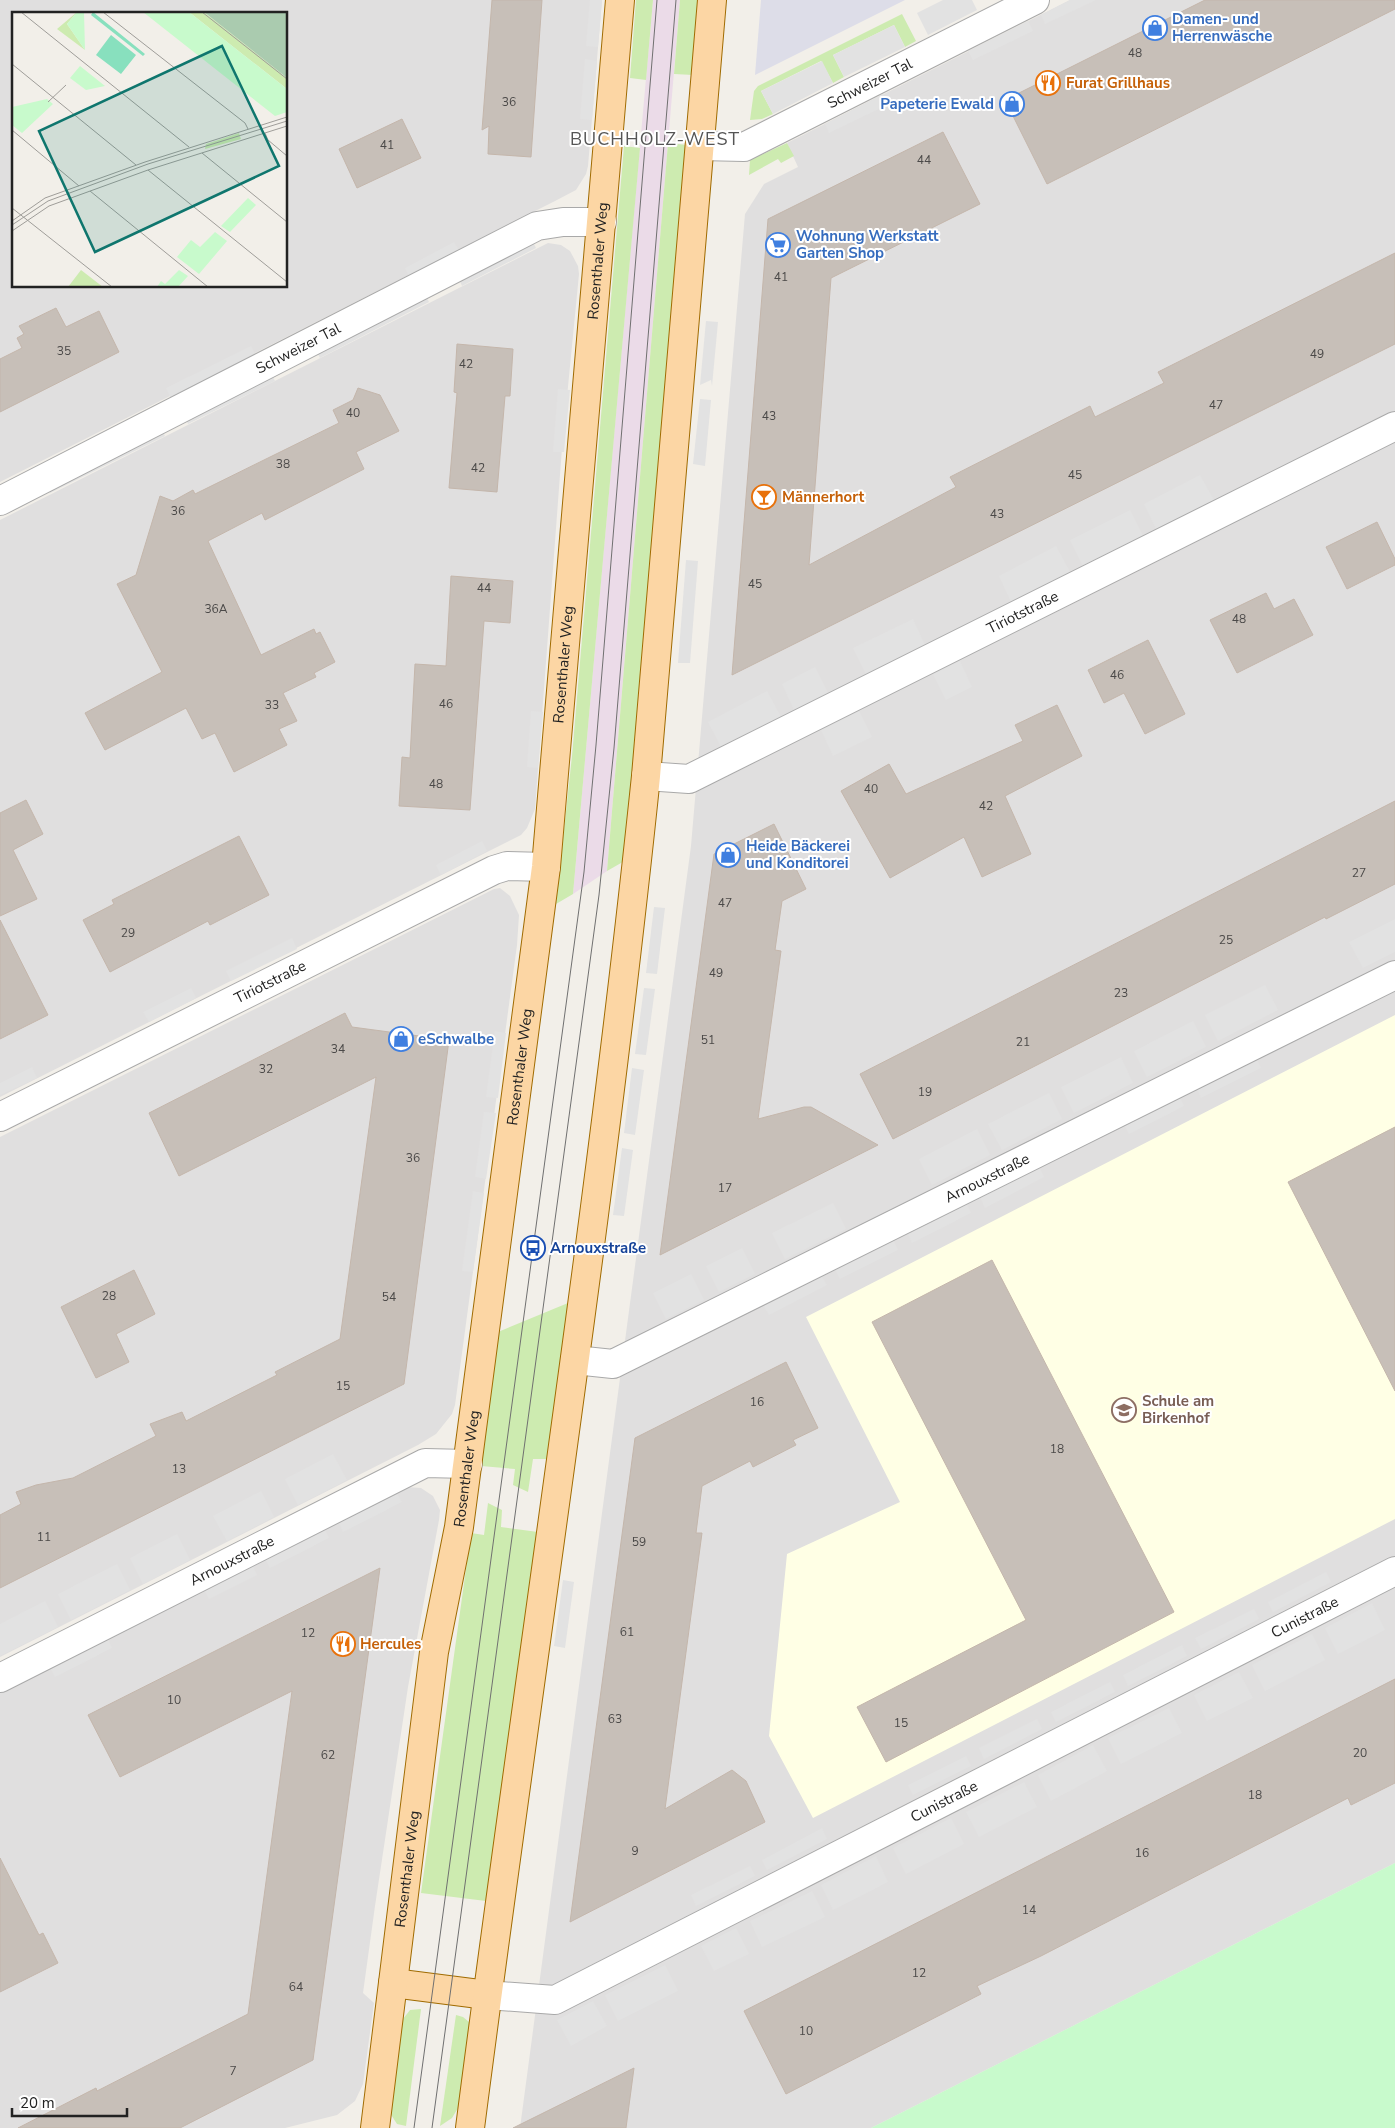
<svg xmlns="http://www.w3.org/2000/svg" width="1395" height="2128" font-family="'Nunito Sans',sans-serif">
  <rect width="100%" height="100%" fill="#f2efe9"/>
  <g fill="#e0dfdf" fill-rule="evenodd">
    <path d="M0 0H602L588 166 586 174 576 190 555 201 0 482ZM14 14H286V286H14Z"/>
    <polygon points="1070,0 1395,0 1395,1863 871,2128 520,2128 691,846 745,214 764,184 798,167 787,143"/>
    <polygon points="548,243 561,245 570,251 578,266 579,274 562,448 535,809 527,828 521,835 0,1097 0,520"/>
    <polygon points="500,888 510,896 519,915 517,945 455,1405 452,1414 436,1434 418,1445 0,1657 0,1137 494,889"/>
    <polygon points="407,1487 421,1488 433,1496 440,1510 439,1520 408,1687 375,1906 363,1993 374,2003 363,2084 355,2101 337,2115 285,2128 0,2128 0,1692"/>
  </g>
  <polygon fill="#ebdbe8" points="653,0 680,0 607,871 573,894"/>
  <polygon fill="#ffffe5" points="1395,1015 1395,1519 813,1818 769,1736 787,1554 900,1502 806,1317"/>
  <g fill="#cdebb0">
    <polygon points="636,0 653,0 646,80 630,78"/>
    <polygon points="680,0 699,0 693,75 674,74"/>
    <polygon points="902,14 916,41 905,47 894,25 833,55 844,77 833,83 821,61 761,91 773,114 762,119 750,120 754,91 758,86"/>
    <polygon points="668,143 687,145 628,859 607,871"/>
    <polygon points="787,143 794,156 781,163 778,159 749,175 750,160"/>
    <polygon points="624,146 640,148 573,894 556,904 572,756"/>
    <polygon points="568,1303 547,1459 533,1459 528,1492 513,1485 515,1469 481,1466 498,1332"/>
    <polygon points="488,1503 502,1510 501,1527 538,1532 486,1901 421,1893 471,1533 484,1535"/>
    <polygon points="421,2009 406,2126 397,2124 390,2113 403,2019 410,2010"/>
    <polygon points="456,2015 463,2017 469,2022 469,2031 458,2108 452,2118 440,2126"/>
  </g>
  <polygon fill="#c8facc" points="1395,1863 1395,2128 871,2128"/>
  <g fill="#e2e2e2">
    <polygon points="590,0 602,0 598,47 586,46"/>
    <polygon points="943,0 972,0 977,10 928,35 917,13"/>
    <polygon points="1070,0 1096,0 1045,24 1041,15"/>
    <polygon points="1028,21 1033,31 973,60 968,51"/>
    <polygon points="894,25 905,47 844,77 833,55"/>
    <polygon points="585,59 597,61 592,120 580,119"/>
    <polygon points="822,61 833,83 773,114 761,91"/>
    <polygon points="883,94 889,104 829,133 825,124"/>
    <polygon points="531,238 536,248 462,286 457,275"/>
    <polygon points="454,242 460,252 410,278 405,268"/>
    <polygon points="424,292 429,302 320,358 315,348"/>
    <polygon points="706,321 718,322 712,386 711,380 700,385"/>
    <polygon points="251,346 256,356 171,399 166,388"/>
    <polygon points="270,371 275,381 188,424 183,413"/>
    <polygon points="558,389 570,390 564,452 553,452"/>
    <polygon points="700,399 711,400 705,466 693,464"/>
    <polygon points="160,426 165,436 50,493 45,483"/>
    <polygon points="1200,475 1214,500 1156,529 1144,504"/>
    <polygon points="1130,510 1143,536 1083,566 1070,540"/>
    <polygon points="1056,546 1070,572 1011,602 999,576"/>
    <polygon points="686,560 698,561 690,663 678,663"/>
    <polygon points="913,619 925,645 866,674 853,648"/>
    <polygon points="960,661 972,687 946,700 933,674"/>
    <polygon points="815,667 828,693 794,710 782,684"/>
    <polygon points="767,691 781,717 721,747 708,722"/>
    <polygon points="531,711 543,712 538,768 527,767"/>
    <polygon points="859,711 872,737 833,756 821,730"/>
    <polygon points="482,841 487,851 441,875 436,865"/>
    <polygon points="654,907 665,908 657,974 646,973"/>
    <polygon points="1395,919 1395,952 1363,968 1349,942"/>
    <polygon points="292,938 297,949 231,981 226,971"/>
    <polygon points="1265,985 1278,1010 1218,1041 1205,1015"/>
    <polygon points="191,988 196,998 149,1022 143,1012"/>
    <polygon points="644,988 655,989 646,1055 635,1054"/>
    <polygon points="1193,1021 1206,1047 1147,1077 1134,1051"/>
    <polygon points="495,1031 506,1033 498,1098 486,1097"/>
    <polygon points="1121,1057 1133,1083 1074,1113 1061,1087"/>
    <polygon points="1256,1058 1261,1068 1201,1098 1196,1087"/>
    <polygon points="32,1067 37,1078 0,1095 0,1083"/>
    <polygon points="632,1068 644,1070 635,1135 624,1133"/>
    <polygon points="1049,1093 1062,1119 1002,1150 988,1124"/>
    <polygon points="1179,1096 1184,1106 1129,1134 1124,1124"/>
    <polygon points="484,1112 496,1113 486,1179 475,1177"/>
    <polygon points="977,1129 990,1155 932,1185 919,1159"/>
    <polygon points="622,1148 633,1150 624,1216 613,1215"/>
    <polygon points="1039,1167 1044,1177 985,1208 980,1197"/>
    <polygon points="473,1191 484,1193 473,1272 462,1271"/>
    <polygon points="833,1203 846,1229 785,1259 772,1233"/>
    <polygon points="966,1203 971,1213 912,1243 907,1232"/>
    <polygon points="893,1240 898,1250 840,1279 835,1269"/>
    <polygon points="742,1248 755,1274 719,1292 706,1266"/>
    <polygon points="691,1274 704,1300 666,1319 653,1293"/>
    <polygon points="821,1275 827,1285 769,1315 763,1305"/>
    <polygon points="333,1454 347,1480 298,1505 285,1479"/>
    <polygon points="261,1491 274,1517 227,1541 213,1516"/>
    <polygon points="396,1492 402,1502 343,1532 338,1521"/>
    <polygon points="324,1528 329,1538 270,1568 265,1558"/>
    <polygon points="177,1534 190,1560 143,1584 130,1558"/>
    <polygon points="117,1564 130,1590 71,1620 58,1594"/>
    <polygon points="252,1564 257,1575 209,1599 204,1589"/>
    <polygon points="1326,1572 1331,1582 1273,1612 1268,1602"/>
    <polygon points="563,1580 574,1582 565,1648 554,1646"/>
    <polygon points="45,1601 58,1627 0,1656 0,1624"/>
    <polygon points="1372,1603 1385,1630 1338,1654 1325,1628"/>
    <polygon points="1254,1609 1259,1619 1201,1649 1195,1638"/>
    <polygon points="1312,1634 1325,1660 1265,1691 1252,1665"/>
    <polygon points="107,1638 112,1648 55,1677 49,1666"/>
    <polygon points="1182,1645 1187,1656 1128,1686 1123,1675"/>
    <polygon points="1239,1672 1253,1698 1207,1721 1194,1695"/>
    <polygon points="1110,1682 1115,1692 1056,1722 1051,1712"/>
    <polygon points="1169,1708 1182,1733 1121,1764 1108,1738"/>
    <polygon points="1037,1719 1042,1729 984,1759 979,1748"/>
    <polygon points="1093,1745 1107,1771 1051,1801 1038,1775"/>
    <polygon points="966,1756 971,1766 913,1795 908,1785"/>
    <polygon points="1024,1782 1037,1807 979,1837 966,1812"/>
    <polygon points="951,1818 964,1844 906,1874 893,1848"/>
    <polygon points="822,1828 827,1839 767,1870 762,1860"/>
    <polygon points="876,1856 888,1882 833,1910 821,1885"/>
    <polygon points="750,1866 755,1876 696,1906 691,1895"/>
    <polygon points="812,1891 825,1917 762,1947 750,1921"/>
    <polygon points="736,1928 749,1954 714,1971 701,1946"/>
    <polygon points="665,1965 678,1991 618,2021 605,1995"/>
    <polygon points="593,2001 607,2026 571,2046 557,2020"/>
  </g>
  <polygon fill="#dddde8" points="761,0 905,0 755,75"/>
  <g fill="#c7bfb8" stroke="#c4b6ab">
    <polygon points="492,0 542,0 531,157 488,154 489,126 482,130"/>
    <polygon points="1205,0 1395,0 1395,9 1047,184 1005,100"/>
    <polygon points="402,119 421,158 357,188 339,149"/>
    <polygon points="943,132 980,204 831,278 809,565 956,487 950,477 1090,406 1095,417 1164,383 1158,372 1395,253 1395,344 732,675 768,219"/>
    <polygon points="56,308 66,327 99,311 119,352 0,412 0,359 22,348 17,338 24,334 19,326"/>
    <polygon points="457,344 513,349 510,396 505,396 497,492 449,488 457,393 454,392"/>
    <polygon points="358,388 380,395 399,431 356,452 364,469 265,520 262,513 208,541 261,655 314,629 316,634 320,632 335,662 314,673 316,677 283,693 297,721 279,729 287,745 234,772 215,733 202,739 186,708 105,750 85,713 162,672 117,584 136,575 160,496 173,501 193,490 195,494 339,423 333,410 353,400"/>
    <polygon points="1377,522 1395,559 1395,565 1347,589 1326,547"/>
    <polygon points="451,576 513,581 510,623 484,621 470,810 399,806 402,757 410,758 415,664 446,666"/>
    <polygon points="1266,593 1274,609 1294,599 1313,635 1237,673 1210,620"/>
    <polygon points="1148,640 1185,714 1145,734 1124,693 1104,703 1088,670"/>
    <polygon points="1057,705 1082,756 1005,796 1031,854 982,877 964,837 890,878 841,791 889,764 906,794 1023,741 1015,725"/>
    <polygon points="26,800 43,834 13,850 37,899 0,916 0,813"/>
    <polygon points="1395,801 1395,884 1326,919 1325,917 893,1139 860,1074"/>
    <polygon points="774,824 806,889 782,901 775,950 781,951 758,1119 804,1107 811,1107 878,1145 660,1255 714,854"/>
    <polygon points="239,836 269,895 210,925 208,921 110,972 83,920 114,904 112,900"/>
    <polygon points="0,920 48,1015 0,1039"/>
    <polygon points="345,1013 352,1027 449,1040 404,1384 0,1588 0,1515 21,1504 16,1492 36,1485 73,1478 156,1436 150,1424 182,1412 186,1421 277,1375 275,1372 340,1339 376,1077 179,1176 149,1113"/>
    <polygon points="1395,1127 1395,1391 1288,1182"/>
    <polygon points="992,1260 1174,1612 886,1762 857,1707 1026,1620 872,1322"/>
    <polygon points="134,1270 155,1314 116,1334 129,1362 96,1378 61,1307"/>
    <polygon points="786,1362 818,1428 793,1440 796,1445 753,1467 750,1461 702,1486 696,1533 702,1533 665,1809 732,1770 746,1781 765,1822 570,1922 635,1438"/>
    <polygon points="380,1568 313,2060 180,2128 18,2128 96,2088 97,2091 248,2014 292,1691 120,1777 88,1715"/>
    <polygon points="1395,1679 1395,1783 1351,1805 1348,1798 1041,1956 977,1986 981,1994 786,2094 744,2011"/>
    <polygon points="0,1858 39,1935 43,1933 58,1963 0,1992"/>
    <polygon points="634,2068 626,2128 513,2128"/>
  </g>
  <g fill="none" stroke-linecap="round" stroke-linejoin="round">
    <defs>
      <g id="minor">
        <path id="s1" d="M700 146 744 147 1035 0"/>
        <path id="s2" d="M0 501 537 226 563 222H602"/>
        <path id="s3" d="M646 776 689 779 1395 426"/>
        <path id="s4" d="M0 1117 494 870 507 866 546 867"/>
        <path id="s5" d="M575 1360 613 1364 1395 975"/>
        <path id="s6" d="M0 1678 425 1463 468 1464"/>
        <path id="s7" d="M487 1995 555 2000 1395 1571"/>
      </g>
      <g id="major">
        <polyline points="393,1983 487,1995"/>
        <path id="s8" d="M375 2128 434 1652 459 1527 546 867 620 0"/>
        <path d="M470 2128C528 1677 599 1228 646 776L712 0"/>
      </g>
    </defs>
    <use href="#minor" stroke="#a9a9a9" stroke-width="30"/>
    <use href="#major" stroke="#a06b00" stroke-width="30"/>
    <use href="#minor" stroke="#fff" stroke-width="28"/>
    <use href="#major" stroke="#fcd6a4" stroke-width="28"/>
    <g stroke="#707070" stroke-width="1">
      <polyline points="414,2128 584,872 596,745 657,0"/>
      <polyline points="432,2128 599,895 614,748 676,0"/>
    </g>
  </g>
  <defs>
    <symbol id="shop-ring" viewBox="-11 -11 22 22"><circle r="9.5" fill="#fff" stroke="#3f7fe0" stroke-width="1.5"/><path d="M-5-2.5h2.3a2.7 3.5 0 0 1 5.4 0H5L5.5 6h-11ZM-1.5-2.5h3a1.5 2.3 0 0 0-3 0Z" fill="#3f7fe0"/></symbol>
    <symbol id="restaurant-ring" viewBox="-11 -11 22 22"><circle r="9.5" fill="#fff" stroke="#e8710a" stroke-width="1.5"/><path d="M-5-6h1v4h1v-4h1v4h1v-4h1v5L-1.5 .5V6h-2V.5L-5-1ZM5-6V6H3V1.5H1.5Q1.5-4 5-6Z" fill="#e8710a"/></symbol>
    <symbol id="supermarket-ring" viewBox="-11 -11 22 22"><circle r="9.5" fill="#fff" stroke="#3f7fe0" stroke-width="1.5"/><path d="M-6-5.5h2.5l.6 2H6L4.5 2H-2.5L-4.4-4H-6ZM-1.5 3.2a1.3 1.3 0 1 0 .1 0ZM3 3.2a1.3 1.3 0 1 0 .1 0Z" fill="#3f7fe0"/></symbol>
    <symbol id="bar-ring" viewBox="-11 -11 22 22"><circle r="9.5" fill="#fff" stroke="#e8710a" stroke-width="1.5"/><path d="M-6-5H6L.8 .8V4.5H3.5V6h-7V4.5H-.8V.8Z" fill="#e8710a"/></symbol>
    <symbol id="bus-ring" viewBox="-11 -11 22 22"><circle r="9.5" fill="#fff" stroke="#1a4fb4" stroke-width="1.5"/><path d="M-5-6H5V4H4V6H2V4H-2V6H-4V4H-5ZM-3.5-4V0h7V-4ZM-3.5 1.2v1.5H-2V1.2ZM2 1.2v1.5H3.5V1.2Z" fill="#1a4fb4"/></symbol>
    <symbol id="school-ring" viewBox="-11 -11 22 22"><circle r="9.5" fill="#fff" stroke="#8d6e63" stroke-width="1.5"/><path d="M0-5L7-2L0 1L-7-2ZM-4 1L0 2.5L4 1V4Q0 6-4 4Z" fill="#8d6e63"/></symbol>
  </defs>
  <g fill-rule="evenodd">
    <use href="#shop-ring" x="1141" y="14" width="28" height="28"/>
    <use href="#restaurant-ring" x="1034" y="69" width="28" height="28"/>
    <use href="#shop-ring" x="998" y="90" width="28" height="28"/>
    <use href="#supermarket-ring" x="764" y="231" width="28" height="28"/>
    <use href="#bar-ring" x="750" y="483" width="28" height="28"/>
    <use href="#shop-ring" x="714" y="841" width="28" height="28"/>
    <use href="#shop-ring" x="387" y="1025" width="28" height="28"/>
    <use href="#bus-ring" x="519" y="1234" width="28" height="28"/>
    <use href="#school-ring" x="1110" y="1396" width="28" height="28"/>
    <use href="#restaurant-ring" x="329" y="1630" width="28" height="28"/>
  </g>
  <g text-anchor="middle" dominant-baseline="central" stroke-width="4" stroke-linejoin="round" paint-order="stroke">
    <g font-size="12" fill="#4b4948">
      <text x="1135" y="53">48</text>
      <text x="509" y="102">36</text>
      <text x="387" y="145">41</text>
      <text x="924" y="160">44</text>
      <text x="781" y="277">41</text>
      <text x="64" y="351">35</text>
      <text x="1317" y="354">49</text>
      <text x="466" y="364">42</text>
      <text x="1216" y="405">47</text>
      <text x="353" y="413">40</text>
      <text x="769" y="416">43</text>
      <text x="283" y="464">38</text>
      <text x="478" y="468">42</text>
      <text x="1075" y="475">45</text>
      <text x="178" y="511">36</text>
      <text x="997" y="514">43</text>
      <text x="755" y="584">45</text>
      <text x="484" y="588">44</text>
      <text x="216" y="609">36A</text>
      <text x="1239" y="619">48</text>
      <text x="1117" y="675">46</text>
      <text x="446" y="704">46</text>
      <text x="272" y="705">33</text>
      <text x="436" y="784">48</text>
      <text x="871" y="789">40</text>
      <text x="986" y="806">42</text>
      <text x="1359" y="873">27</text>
      <text x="725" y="903">47</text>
      <text x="128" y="933">29</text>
      <text x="1226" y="940">25</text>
      <text x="716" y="973">49</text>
      <text x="1121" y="993">23</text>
      <text x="708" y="1040">51</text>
      <text x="1023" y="1042">21</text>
      <text x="338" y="1049">34</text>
      <text x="266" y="1069">32</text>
      <text x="925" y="1092">19</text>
      <text x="413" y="1158">36</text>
      <text x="725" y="1188">17</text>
      <text x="109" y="1296">28</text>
      <text x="389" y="1297">54</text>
      <text x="343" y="1386">15</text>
      <text x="757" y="1402">16</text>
      <text x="1057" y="1449">18</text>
      <text x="179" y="1469">13</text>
      <text x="44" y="1537">11</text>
      <text x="639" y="1542">59</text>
      <text x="627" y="1632">61</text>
      <text x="308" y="1633">12</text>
      <text x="174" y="1700">10</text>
      <text x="615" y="1719">63</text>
      <text x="901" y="1723">15</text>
      <text x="1360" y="1753">20</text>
      <text x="328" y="1755">62</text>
      <text x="1255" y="1795">18</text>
      <text x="635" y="1851">9</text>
      <text x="1142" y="1853">16</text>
      <text x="1029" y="1910">14</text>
      <text x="919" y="1973">12</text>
      <text x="296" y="1987">64</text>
      <text x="806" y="2031">10</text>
      <text x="233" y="2071">7</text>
    </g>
    <g font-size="15" font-weight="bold" fill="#366cbe" stroke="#fff" text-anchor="start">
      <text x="1172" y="19">Damen- und<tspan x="1172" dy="17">Herrenwäsche</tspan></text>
      <text x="994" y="104" text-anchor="end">Papeterie Ewald</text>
      <text x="796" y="236">Wohnung Werkstatt<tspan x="796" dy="17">Garten Shop</tspan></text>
      <text x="746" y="846">Heide Bäckerei<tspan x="746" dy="17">und Konditorei</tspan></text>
      <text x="418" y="1039">eSchwalbe</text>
    </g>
    <g font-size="15" fill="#222" stroke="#fff">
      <text stroke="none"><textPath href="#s1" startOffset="185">Schweizer Tal</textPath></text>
      <text stroke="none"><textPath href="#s8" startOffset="1881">Rosenthaler Weg</textPath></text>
      <text stroke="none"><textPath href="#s2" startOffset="335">Schweizer Tal</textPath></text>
      <text stroke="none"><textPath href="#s3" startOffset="416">Tiriotstraße</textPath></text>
      <text stroke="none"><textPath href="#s8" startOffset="1476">Rosenthaler Weg</textPath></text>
      <text stroke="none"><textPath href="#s4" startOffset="302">Tiriotstraße</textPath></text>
      <text stroke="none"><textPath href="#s8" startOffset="1071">Rosenthaler Weg</textPath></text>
      <text stroke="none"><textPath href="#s5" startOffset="456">Arnouxstraße</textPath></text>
      <text stroke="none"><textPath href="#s8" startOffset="666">Rosenthaler Weg</textPath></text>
      <text stroke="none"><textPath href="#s6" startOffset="260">Arnouxstraße</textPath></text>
      <text stroke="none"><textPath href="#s7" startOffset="910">Cunistraße</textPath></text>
      <text stroke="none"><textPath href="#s7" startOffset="505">Cunistraße</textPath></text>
      <text stroke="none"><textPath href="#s8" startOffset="261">Rosenthaler Weg</textPath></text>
    </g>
    <g font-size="15" font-weight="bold" fill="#c56008" stroke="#fff" text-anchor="start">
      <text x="1066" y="83">Furat Grillhaus</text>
      <text x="782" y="497">Männerhort</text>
      <text x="360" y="1644">Hercules</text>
    </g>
    <g font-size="15" font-weight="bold" fill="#164399" stroke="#fff" text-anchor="start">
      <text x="550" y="1248">Arnouxstraße</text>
    </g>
    <g font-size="15" font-weight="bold" fill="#785e54" stroke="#fff" text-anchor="start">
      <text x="1142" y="1401">Schule am<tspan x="1142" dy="17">Birkenhof</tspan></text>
    </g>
    <g font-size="18" letter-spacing="1" fill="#555" stroke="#fff">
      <text x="655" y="139">BUCHHOLZ-WEST</text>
    </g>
  </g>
  <g transform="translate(12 12)">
    <rect width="275" height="275" fill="#f2efe9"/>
    <path d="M65 0 55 12 73 38 45 17ZM177 0H192L275 66V77ZM227 121 229 127 193 137 194 132ZM69 258 91 275H56Z" fill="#cdebb0"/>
    <path d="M192 0H275V66Z" fill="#aacbaf"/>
    <path d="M65 0H72L73 38 55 12ZM131 0H177L275 77V100L263 104ZM68 54 93 74 74 78 58 66ZM35 87 41 92 10 121 0 113V95ZM236 186 244 193 218 220 209 214ZM203 220 215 229 187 262 165 245 179 228 188 235ZM167 258 176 264 166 275H145L149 269 153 272Z" fill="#c8facc"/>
    <path d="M81 0 133 42 131 44 79 3ZM99 23 124 43 109 62 84 43Z" fill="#88e0be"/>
    <path fill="none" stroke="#9f9d99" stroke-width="1" d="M9 0 177 135M91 0 233 111 236 117M190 0 275 67M0 52 124 153M36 90 54 73M0 118 67 174M253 121 256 128 275 144M190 141 275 210M136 158 275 270M78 179 196 275M0 196 100 275M0 209 33 186 133 150 275 105M0 213 36 189 136 152 275 109M0 219 37 194 136 158 275 114"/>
    <path fill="#0f766e" fill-opacity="0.15" stroke="#0f766e" stroke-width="2.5" d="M210 34 267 154 83 240 27 119Z"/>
    <rect width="275" height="275" fill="none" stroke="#222" stroke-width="2.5"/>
  </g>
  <path d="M12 2108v8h115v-8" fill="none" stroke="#222222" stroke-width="2.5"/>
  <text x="20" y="2108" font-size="15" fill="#222222" stroke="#ffffff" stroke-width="4" paint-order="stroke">20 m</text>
</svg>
